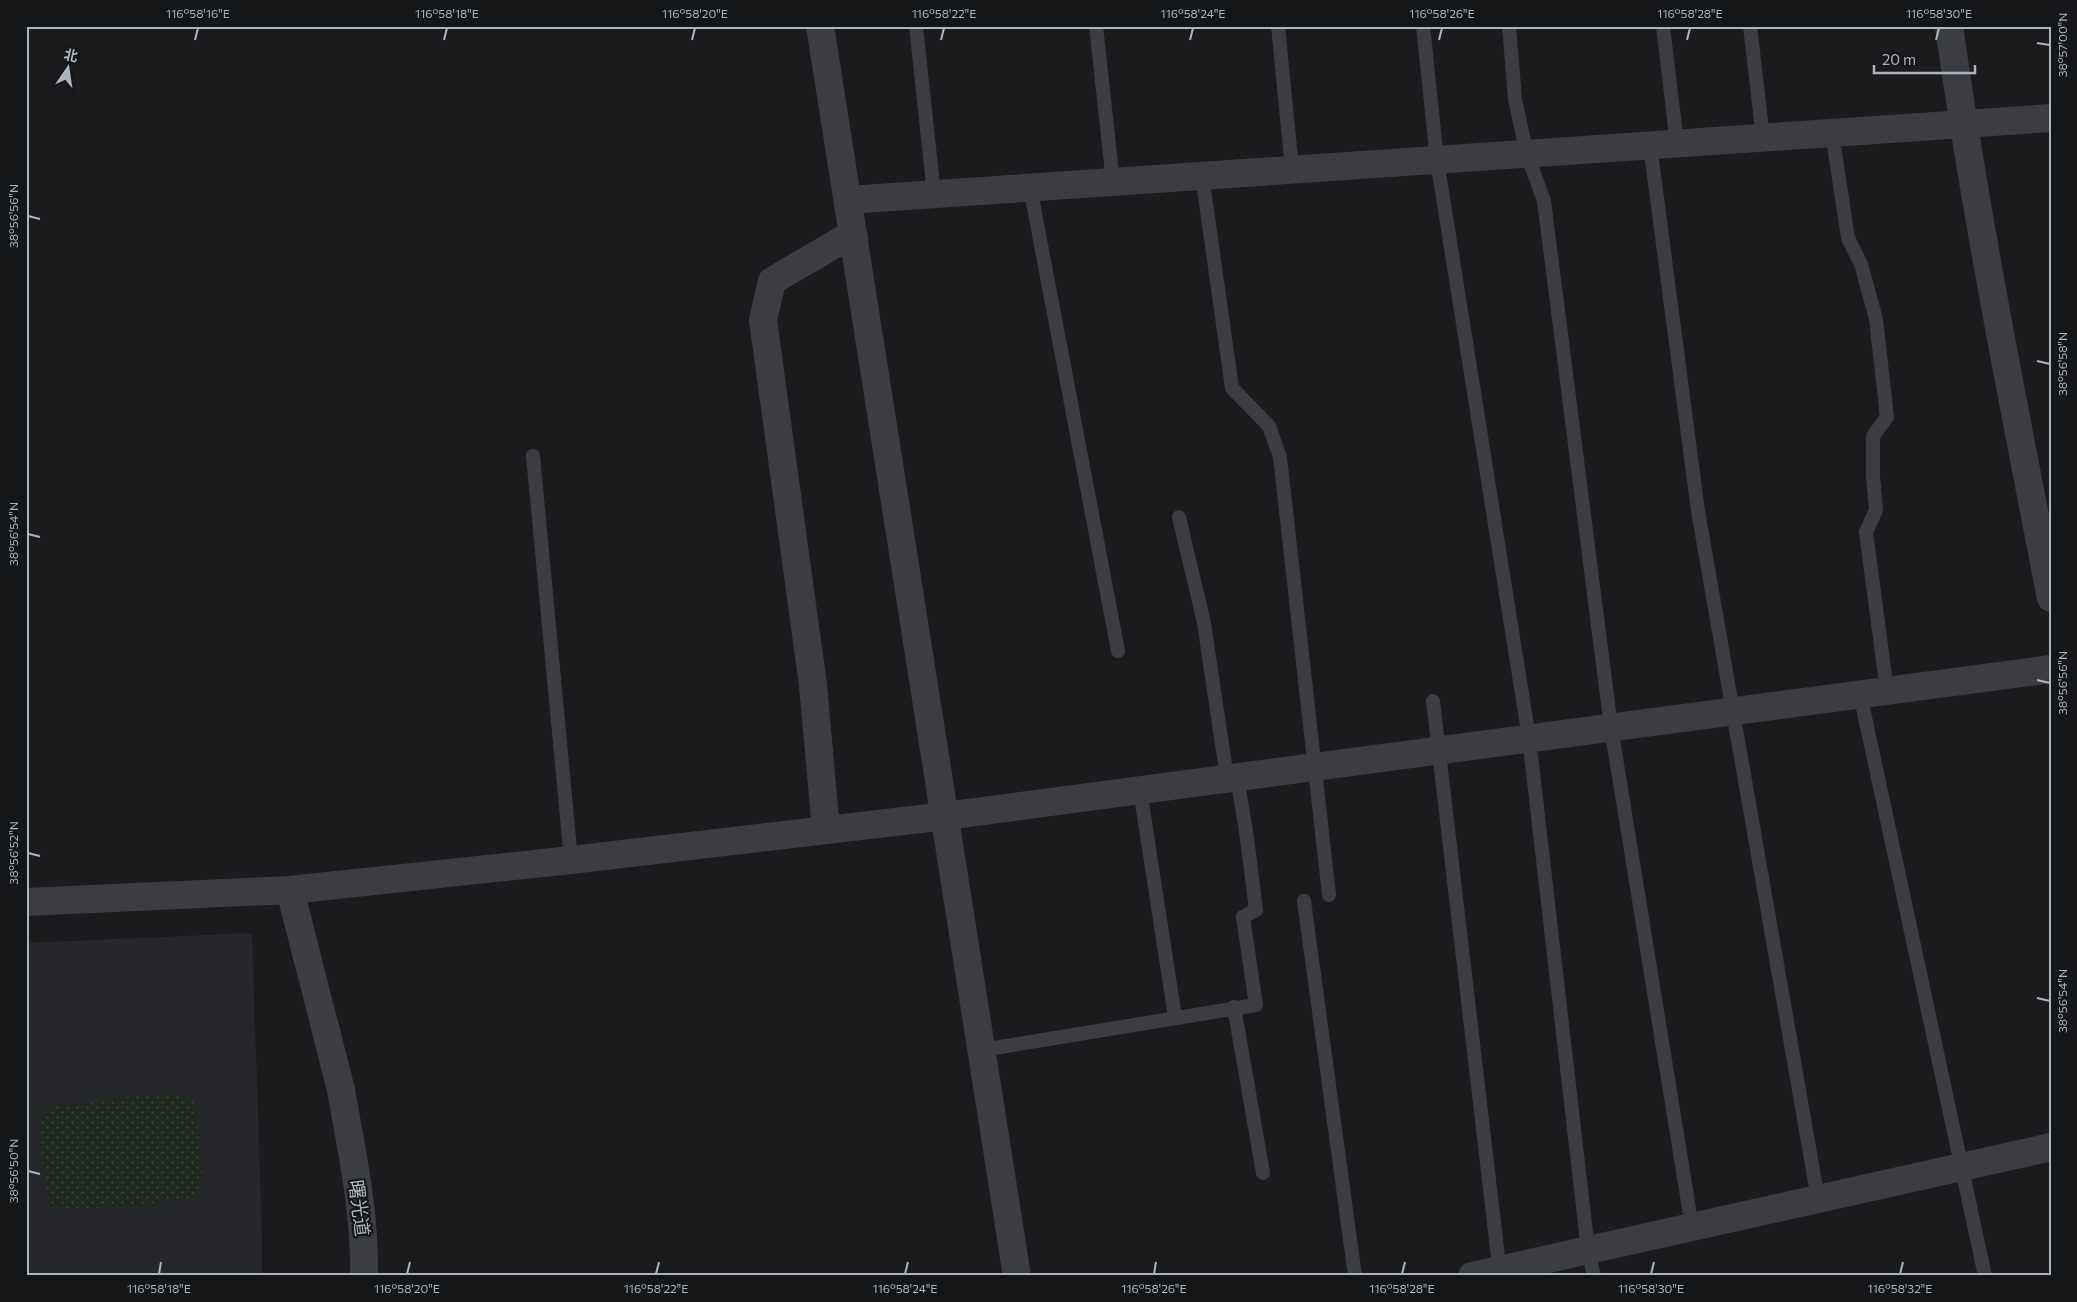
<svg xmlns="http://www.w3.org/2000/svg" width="2077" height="1302" font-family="Commissioner,'Noto Sans SC',sans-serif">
  <defs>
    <pattern id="grass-dots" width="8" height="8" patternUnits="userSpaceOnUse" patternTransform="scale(1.25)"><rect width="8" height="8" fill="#202920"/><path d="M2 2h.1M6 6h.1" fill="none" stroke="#3e463e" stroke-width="1.8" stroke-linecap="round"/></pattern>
  </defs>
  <rect width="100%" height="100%" fill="#1b1b1d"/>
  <polygon fill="#26272a" points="252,933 262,1237 262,1276 26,1276 26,943"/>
  <path fill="url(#grass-dots)" d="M166 1093 182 1095 193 1101C196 1121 207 1165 201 1183 199 1191 193 1196 186 1200L74 1210 58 1207 49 1201 38 1129 41 1118 50 1107Z"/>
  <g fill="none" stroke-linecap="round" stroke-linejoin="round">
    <g stroke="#3b3d42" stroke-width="14">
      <polyline points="916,26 934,194"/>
      <polyline points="1096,26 1113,182"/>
      <polyline points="1278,26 1292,169"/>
      <polyline points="1423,26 1437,160 1529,738 1588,1250 1594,1276"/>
      <polyline points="1509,26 1515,99 1527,154 1544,201 1611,727 1692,1227"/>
      <polyline points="1663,26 1677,144"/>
      <polyline points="1750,26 1763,138"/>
      <polyline points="1832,133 1848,238 1861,264 1876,319 1887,417 1873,436 1873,476 1876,510 1866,532 1887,691"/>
      <polyline points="1650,145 1698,511 1818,1199"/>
      <polyline points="1202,175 1232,388 1269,426 1280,457 1329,895"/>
      <polyline points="1030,187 1118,651"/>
      <polyline points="533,456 571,860"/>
      <polyline points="1179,517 1204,623 1227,778"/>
      <polyline points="1860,694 1985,1276"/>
      <polyline points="1433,701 1500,1274"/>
      <polyline points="1140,790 1175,1017"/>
      <polyline points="1304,901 1355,1276"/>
      <polyline points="1234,1007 1263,1173"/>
      <polyline points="982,1050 1256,1005 1243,917 1256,910 1246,831 1237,777"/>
    </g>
    <g stroke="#3b3d42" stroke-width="28">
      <polyline points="820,26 1017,1276"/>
      <path d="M1949 26C1976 218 2014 408 2051 598"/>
      <polyline points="848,200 2051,118"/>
      <polyline points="826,830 813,685 763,320 772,281 842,240 854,237"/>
      <polyline points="290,890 341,1090 350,1140"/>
      <polyline points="26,902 290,890 571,860 946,816 2051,669"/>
      <polyline points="1472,1276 2051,1147"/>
    </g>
    <path stroke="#3b3d42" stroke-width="28" d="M350 1140C358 1185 365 1230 364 1276"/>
  </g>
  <path fill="none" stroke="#adb4bd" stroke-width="2" d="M195 40 198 28M444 40 447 28M692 40 695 28M941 40 944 28M1190 40 1193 28M1439 40 1442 28M1687 40 1690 28M1936 40 1939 28M2037 43 2050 45M28 216 40 219M2037 361 2050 364M28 534 40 537M2037 680 2050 683M28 853 40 856M2037 998 2050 1001M28 1171 40 1174M159 1274 161 1262M407 1274 410 1262M656 1274 659 1262M905 1274 908 1262M1154 1274 1156 1262M1402 1274 1405 1262M1651 1274 1654 1262M1900 1274 1903 1262"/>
  <g text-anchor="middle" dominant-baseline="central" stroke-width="4.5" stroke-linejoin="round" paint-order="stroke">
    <g font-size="19" fill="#adb4bd" stroke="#151618">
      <text transform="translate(360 1208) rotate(83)">曙光道</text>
    </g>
  </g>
  <rect width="2077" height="1302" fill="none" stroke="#151618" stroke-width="55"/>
  <g transform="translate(68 68) rotate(13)" stroke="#151618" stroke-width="4" paint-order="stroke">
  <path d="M0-4L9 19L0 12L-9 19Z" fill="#adb4bd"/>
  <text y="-8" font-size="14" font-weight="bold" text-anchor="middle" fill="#adb4bd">北</text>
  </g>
  <path d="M1874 65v8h101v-8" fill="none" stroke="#adb4bd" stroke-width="2.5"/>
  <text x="1882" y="65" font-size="15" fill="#adb4bd" stroke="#151618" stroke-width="4" paint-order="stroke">20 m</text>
  <rect x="28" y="28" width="2022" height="1246" fill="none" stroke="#adb4bd" stroke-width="2"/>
  <g font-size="12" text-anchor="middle" fill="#adb4bd">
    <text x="198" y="18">116°58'16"E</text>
    <text x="447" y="18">116°58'18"E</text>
    <text x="695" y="18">116°58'20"E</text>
    <text x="944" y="18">116°58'22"E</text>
    <text x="1193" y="18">116°58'24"E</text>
    <text x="1442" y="18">116°58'26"E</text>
    <text x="1690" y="18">116°58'28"E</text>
    <text x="1939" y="18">116°58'30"E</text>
    <text transform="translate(2063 45) rotate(-90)" y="4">38°57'00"N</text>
    <text transform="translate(14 216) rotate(-90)" y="4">38°56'56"N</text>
    <text transform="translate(2063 364) rotate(-90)" y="4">38°56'58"N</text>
    <text transform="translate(14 534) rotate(-90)" y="4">38°56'54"N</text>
    <text transform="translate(2063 683) rotate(-90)" y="4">38°56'56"N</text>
    <text transform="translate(14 853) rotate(-90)" y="4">38°56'52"N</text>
    <text transform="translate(2063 1001) rotate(-90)" y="4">38°56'54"N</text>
    <text transform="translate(14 1171) rotate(-90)" y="4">38°56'50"N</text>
    <text x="159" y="1293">116°58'18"E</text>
    <text x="407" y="1293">116°58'20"E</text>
    <text x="656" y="1293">116°58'22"E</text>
    <text x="905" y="1293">116°58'24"E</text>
    <text x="1154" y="1293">116°58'26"E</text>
    <text x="1402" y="1293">116°58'28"E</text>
    <text x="1651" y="1293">116°58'30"E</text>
    <text x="1900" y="1293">116°58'32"E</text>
  </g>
</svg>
